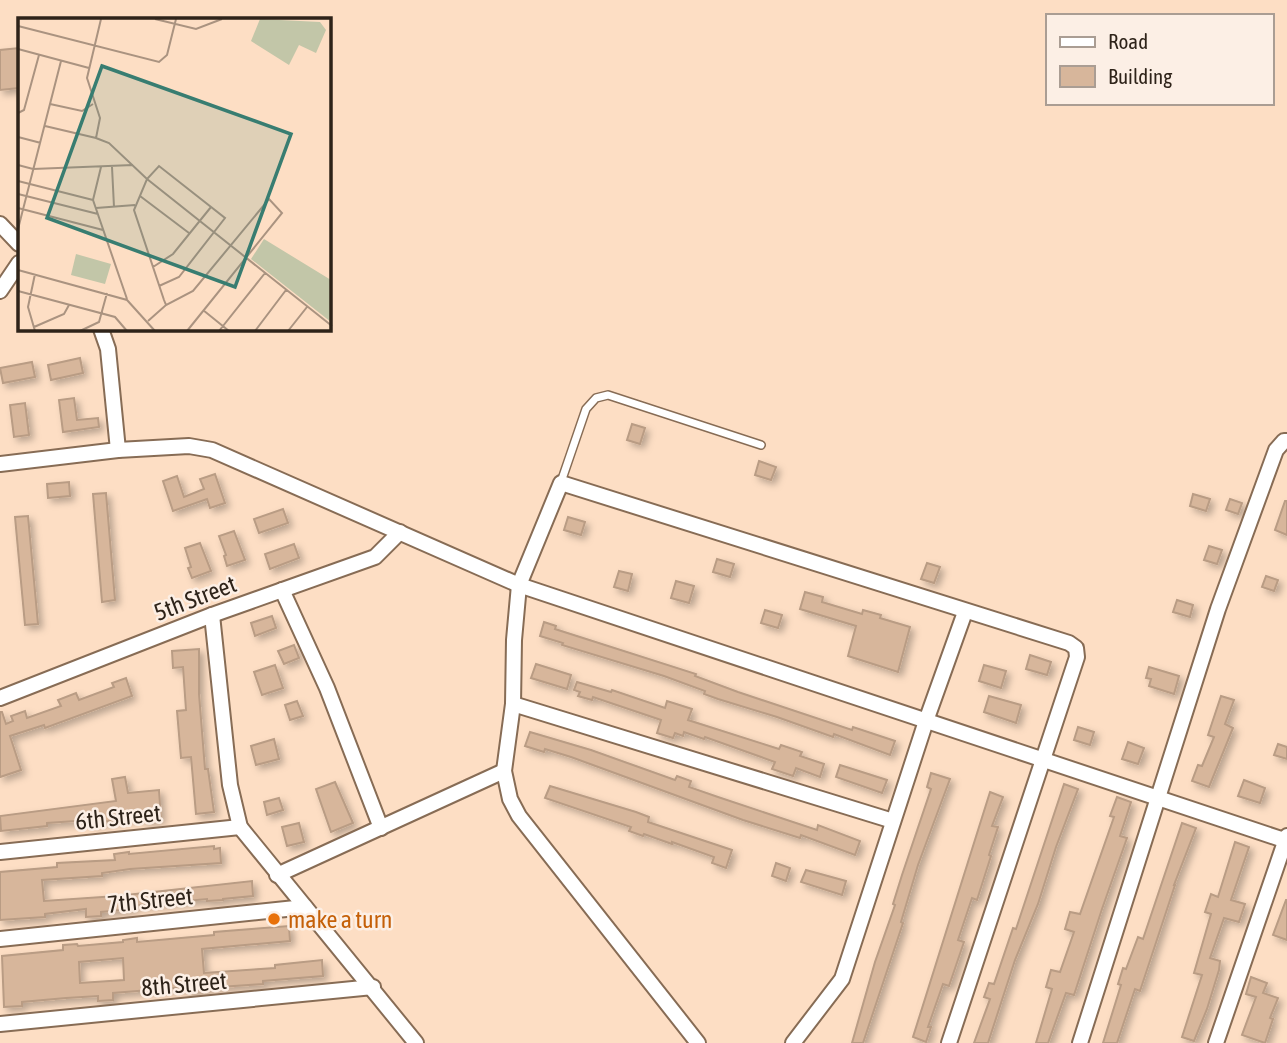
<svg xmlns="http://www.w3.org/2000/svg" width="1287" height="1043" font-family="'Asap Condensed',sans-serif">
  <defs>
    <filter id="shadow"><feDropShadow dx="4" dy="4" stdDeviation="3.5" flood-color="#0004"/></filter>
  </defs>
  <rect width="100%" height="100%" fill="#fddec4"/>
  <g fill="#d7b69b" stroke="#b99c84" stroke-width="2" fill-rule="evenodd" filter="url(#shadow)">
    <polygon points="19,48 19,88 0,90 0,50"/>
    <polygon points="80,358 83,373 51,380 48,365"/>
    <polygon points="32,362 35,377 3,383 0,368"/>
    <polygon points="74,398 77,420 98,418 99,427 63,432 59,400"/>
    <polygon points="25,403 29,435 14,437 10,405"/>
    <polygon points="632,424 645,428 640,444 627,440"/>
    <polygon points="759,461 776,467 771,480 755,475"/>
    <polygon points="215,474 225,503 210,508 207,499 173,511 163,481 177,476 184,497 204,489 200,479"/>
    <polygon points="69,482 70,496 48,498 47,484"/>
    <polygon points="106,493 115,600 102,602 93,494"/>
    <polygon points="1193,494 1210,499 1206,511 1190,506"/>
    <polygon points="1230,499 1242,503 1238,514 1226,510"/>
    <polygon points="1285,501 1287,501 1287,535 1275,530"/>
    <polygon points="283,509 288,523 259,533 254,519"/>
    <polygon points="28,516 38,624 25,625 15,517"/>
    <polygon points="568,517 585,522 581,535 564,530"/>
    <polygon points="234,531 245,560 227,566 224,556 226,555 219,536"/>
    <polygon points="200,543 211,571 192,578 188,568 191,567 185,548"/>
    <polygon points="294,544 299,558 270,569 265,554"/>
    <polygon points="1209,546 1222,550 1217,564 1204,560"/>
    <polygon points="717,559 734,564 730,577 713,572"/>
    <polygon points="927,563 940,567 934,583 921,579"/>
    <polygon points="619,571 632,574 628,591 614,587"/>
    <polygon points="1266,576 1278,580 1274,591 1262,587"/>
    <polygon points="676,581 694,586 689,603 671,598"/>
    <polygon points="805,592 823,597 822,602 862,614 863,610 881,615 880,618 910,627 898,672 848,656 856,626 800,609"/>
    <polygon points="1177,600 1193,605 1190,617 1173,612"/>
    <polygon points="765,610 782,615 778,628 761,623"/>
    <polygon points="272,616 276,628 255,636 251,623"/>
    <polygon points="544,622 556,626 555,629 696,674 695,676 738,692 852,730 853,727 895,741 890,755 834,734 833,737 777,717 718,699 704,694 705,691 664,676 562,645 563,643 540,636"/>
    <polygon points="294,645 299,658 284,664 278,651"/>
    <polygon points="199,649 199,694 205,769 208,769 214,812 196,814 191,757 181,758 177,711 186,710 183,667 173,668 172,651"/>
    <polygon points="1030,655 1051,662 1047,675 1026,669"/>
    <polygon points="536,664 571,675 567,689 531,678"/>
    <polygon points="275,665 283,688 262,695 254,672"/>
    <polygon points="984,665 1006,671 1001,688 979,681"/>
    <polygon points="1149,667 1179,676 1174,694 1149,686 1151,679 1146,678"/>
    <polygon points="126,678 132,696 45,728 44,725 10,736 21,770 0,777 0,712 2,712 6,724 13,721 11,716 25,711 27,718 61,706 58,700 76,693 79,700 114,687 112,683"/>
    <polygon points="577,682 611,692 612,690 665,708 667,701 692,709 688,720 779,749 781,745 802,752 800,756 824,764 820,777 796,768 793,776 772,769 775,762 705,737 704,739 684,732 683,736 675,733 673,738 657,733 661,720 593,697 592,700 578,696 580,692 574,690"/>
    <polygon points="989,696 1021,705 1016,723 984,712"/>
    <polygon points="1221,696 1234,700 1225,724 1233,728 1209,787 1192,781 1198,765 1202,766 1214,737 1208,735"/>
    <polygon points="297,701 303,716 290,720 285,705"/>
    <polygon points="1078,727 1094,732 1090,745 1074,740"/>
    <polygon points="530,732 591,750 675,780 677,776 691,781 689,787 718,797 817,830 818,825 860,841 855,855 801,835 800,838 743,820 571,757 545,749 544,752 525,746"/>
    <polygon points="274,739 279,759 256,765 251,746"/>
    <polygon points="1128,742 1144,748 1138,764 1122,759"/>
    <polygon points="1278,744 1287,747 1287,759 1274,755"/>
    <polygon points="840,765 887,780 882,793 836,777"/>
    <polygon points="931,773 950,779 918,865 901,922 903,923 863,1043 852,1043 875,962 895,905 893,904 902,875 931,789 927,787"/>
    <polygon points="125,777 128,793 159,790 161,819 144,821 143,816 90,824 90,820 47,823 47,826 1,831 0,816 116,801 112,779"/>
    <polygon points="1244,780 1265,788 1260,803 1238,796"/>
    <polygon points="335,782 353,823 331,832 316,789"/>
    <polygon points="1064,784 1078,789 1056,847 1038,904 1015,960 988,1043 974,1043 990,999 984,997 989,983 994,984 1013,928 1016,929"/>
    <polygon points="550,786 636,812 649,817 648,822 732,850 726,868 712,863 714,857 672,842 672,844 644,834 643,836 629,831 631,827 545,798"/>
    <polygon points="990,792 1003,797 992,826 998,827 989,855 991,856 977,900 972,898 958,940 964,942 949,986 943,984 928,1027 931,1027 926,1042 913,1037"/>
    <polygon points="1117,797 1131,802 1120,836 1127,838 1102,909 1074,995 1066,993 1048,1043 1036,1043 1052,989 1046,987 1051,970 1060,972 1074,932 1065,929 1070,912 1080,914 1114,817 1110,816"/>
    <polygon points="279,798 283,810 267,815 264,802"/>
    <polygon points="299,823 304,842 287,846 282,827"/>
    <polygon points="1182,823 1196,828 1174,885 1175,885 1140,991 1135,989 1117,1043 1103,1043 1121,985 1118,984 1123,968 1126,969 1138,937 1143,939"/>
    <polygon points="1235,842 1249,847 1231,900 1245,904 1239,922 1224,918 1210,958 1220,961 1219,970 1207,1009 1194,1041 1182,1037 1202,975 1194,973 1211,914 1205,912 1211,894 1218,897"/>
    <polygon points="214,846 214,849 220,848 221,863 130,869 102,873 102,876 42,880 44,901 117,896 252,881 253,896 223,899 223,900 207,901 207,899 132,906 132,909 101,912 101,916 86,917 86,909 45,914 45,917 0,920 0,872 57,867 57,863 115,860 114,854 129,852 129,854"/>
    <polygon points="776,863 790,868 786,881 772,876"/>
    <polygon points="806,870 846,881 842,895 801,882"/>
    <polygon points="1286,900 1287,900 1287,940 1273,935"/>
    <path d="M289 926 290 941 202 949 204 973 275 968V965L322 960 323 976 263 981V984L205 988V990L187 992V987L113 993V1000L98 1001V996L66 998 22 1002V1006L4 1007 2 956 63 950V945L77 944 78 946 123 942V940L137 938V942L214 935V932ZM123 958 124 980 80 983 79 962Z"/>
    <polygon points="1251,977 1267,983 1263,993 1278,998 1270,1018 1273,1019 1265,1043 1242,1035 1256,997 1246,994"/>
  </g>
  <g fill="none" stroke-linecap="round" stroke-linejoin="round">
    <defs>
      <polyline id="service" points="561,482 586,409 596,398 608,395 761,445"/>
      <g id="minor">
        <polyline points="0,224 19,244"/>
        <polyline points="0,291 19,263"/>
        <polyline points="101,329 108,349 118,450 189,446 212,450 519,585 1287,841"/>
        <polyline points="0,464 118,450"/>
        <polyline points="282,590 327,688 381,828"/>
        <polyline points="212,615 230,785 240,827 416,1043"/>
        <polyline points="0,698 212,615 375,557 400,532"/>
        <polyline points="513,704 893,821"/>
        <polyline points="0,852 240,827"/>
        <polyline points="277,875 504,771"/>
        <polyline points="0,939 305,907"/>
        <polyline points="0,1024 373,987"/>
        <polyline points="698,1043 519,816 510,799 504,771 513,704 514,640 519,585 561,483 1069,643 1076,648 1077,657 949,1043"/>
        <polyline points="793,1043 842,979 926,721 965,612"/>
        <polyline points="1080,1043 1218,609 1276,450 1284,441 1287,441"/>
        <polyline points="1216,1043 1287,836"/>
      </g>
    </defs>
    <use href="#service" stroke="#876c55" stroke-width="10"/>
    <use href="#minor" stroke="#876c55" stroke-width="18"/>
    <use href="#service" stroke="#fff" stroke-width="7"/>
    <use href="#minor" stroke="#fff" stroke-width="14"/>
  </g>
  <circle fill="#e8710a" stroke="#fcefe5" stroke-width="2.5" cx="274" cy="919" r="7"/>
  <g text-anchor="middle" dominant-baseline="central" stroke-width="5" stroke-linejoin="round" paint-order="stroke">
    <g font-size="24" fill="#2e2319" stroke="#fcefe5">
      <text transform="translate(195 598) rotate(-21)">5th Street</text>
      <text transform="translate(118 817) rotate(-6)">6th Street</text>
      <text transform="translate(150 900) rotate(-6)">7th Street</text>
      <text transform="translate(184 984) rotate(-5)">8th Street</text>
    </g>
    <g font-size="24" fill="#c56008" stroke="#fcefe5" text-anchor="start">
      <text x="288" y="919">make a turn</text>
    </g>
  </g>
  <g transform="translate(18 18)">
    <rect width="313" height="313" fill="#fddec4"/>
    <path d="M242 1 302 4 308 12 298 35 281 27 271 47 233 23ZM246 221 313 262V304L233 241ZM58 236 93 246 87 266 53 257Z" fill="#c2c6a8"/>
    <path fill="none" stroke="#aa9380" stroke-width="2" d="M83 1 69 60 82 100 78 120 91 125 129 161 314 308M137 1 178 11 204 1M0 8 141 44 149 37 158 1M0 31 71 50M32 86 64 93 75 86M0 95 6 92 21 37M27 108 78 120M0 119 23 125M0 147 15 151 115 147M83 149 75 182 109 281M94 149 96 189M0 163 75 182M0 176 80 196M122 178 171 215M0 190 85 212M78 190 117 187M0 211 43 43M135 249 155 236 193 189M0 252 109 282 137 313M141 268 161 259 207 200 141 148 129 161 116 192 146 282 148 287M0 273 97 299 109 313M185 292 211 313M130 303 148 287 175 273 251 181 264 195 169 313M16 309 46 296 51 287M17 313 10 289 17 256M62 313 81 304 89 275M201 313 247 255M237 313 268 272M270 313 289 289"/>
    <path fill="#387d71" fill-opacity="0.15" stroke="#387d71" stroke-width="3.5" d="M84 48 273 116 217 269 29 200Z"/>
    <rect width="313" height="313" fill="none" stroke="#2e2319" stroke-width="3.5"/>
  </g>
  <rect x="1046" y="14" width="228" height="91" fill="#fcefe5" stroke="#aa9d93" stroke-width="2"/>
  <rect x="1060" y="37" width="35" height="10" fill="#ffffff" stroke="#aa9d93" stroke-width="2"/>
  <text x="1108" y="49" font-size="21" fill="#2e2319">Road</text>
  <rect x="1060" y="66" width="35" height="21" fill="#d7b69b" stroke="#aa9d93" stroke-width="2"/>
  <text x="1108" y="84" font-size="21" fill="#2e2319">Building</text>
</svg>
